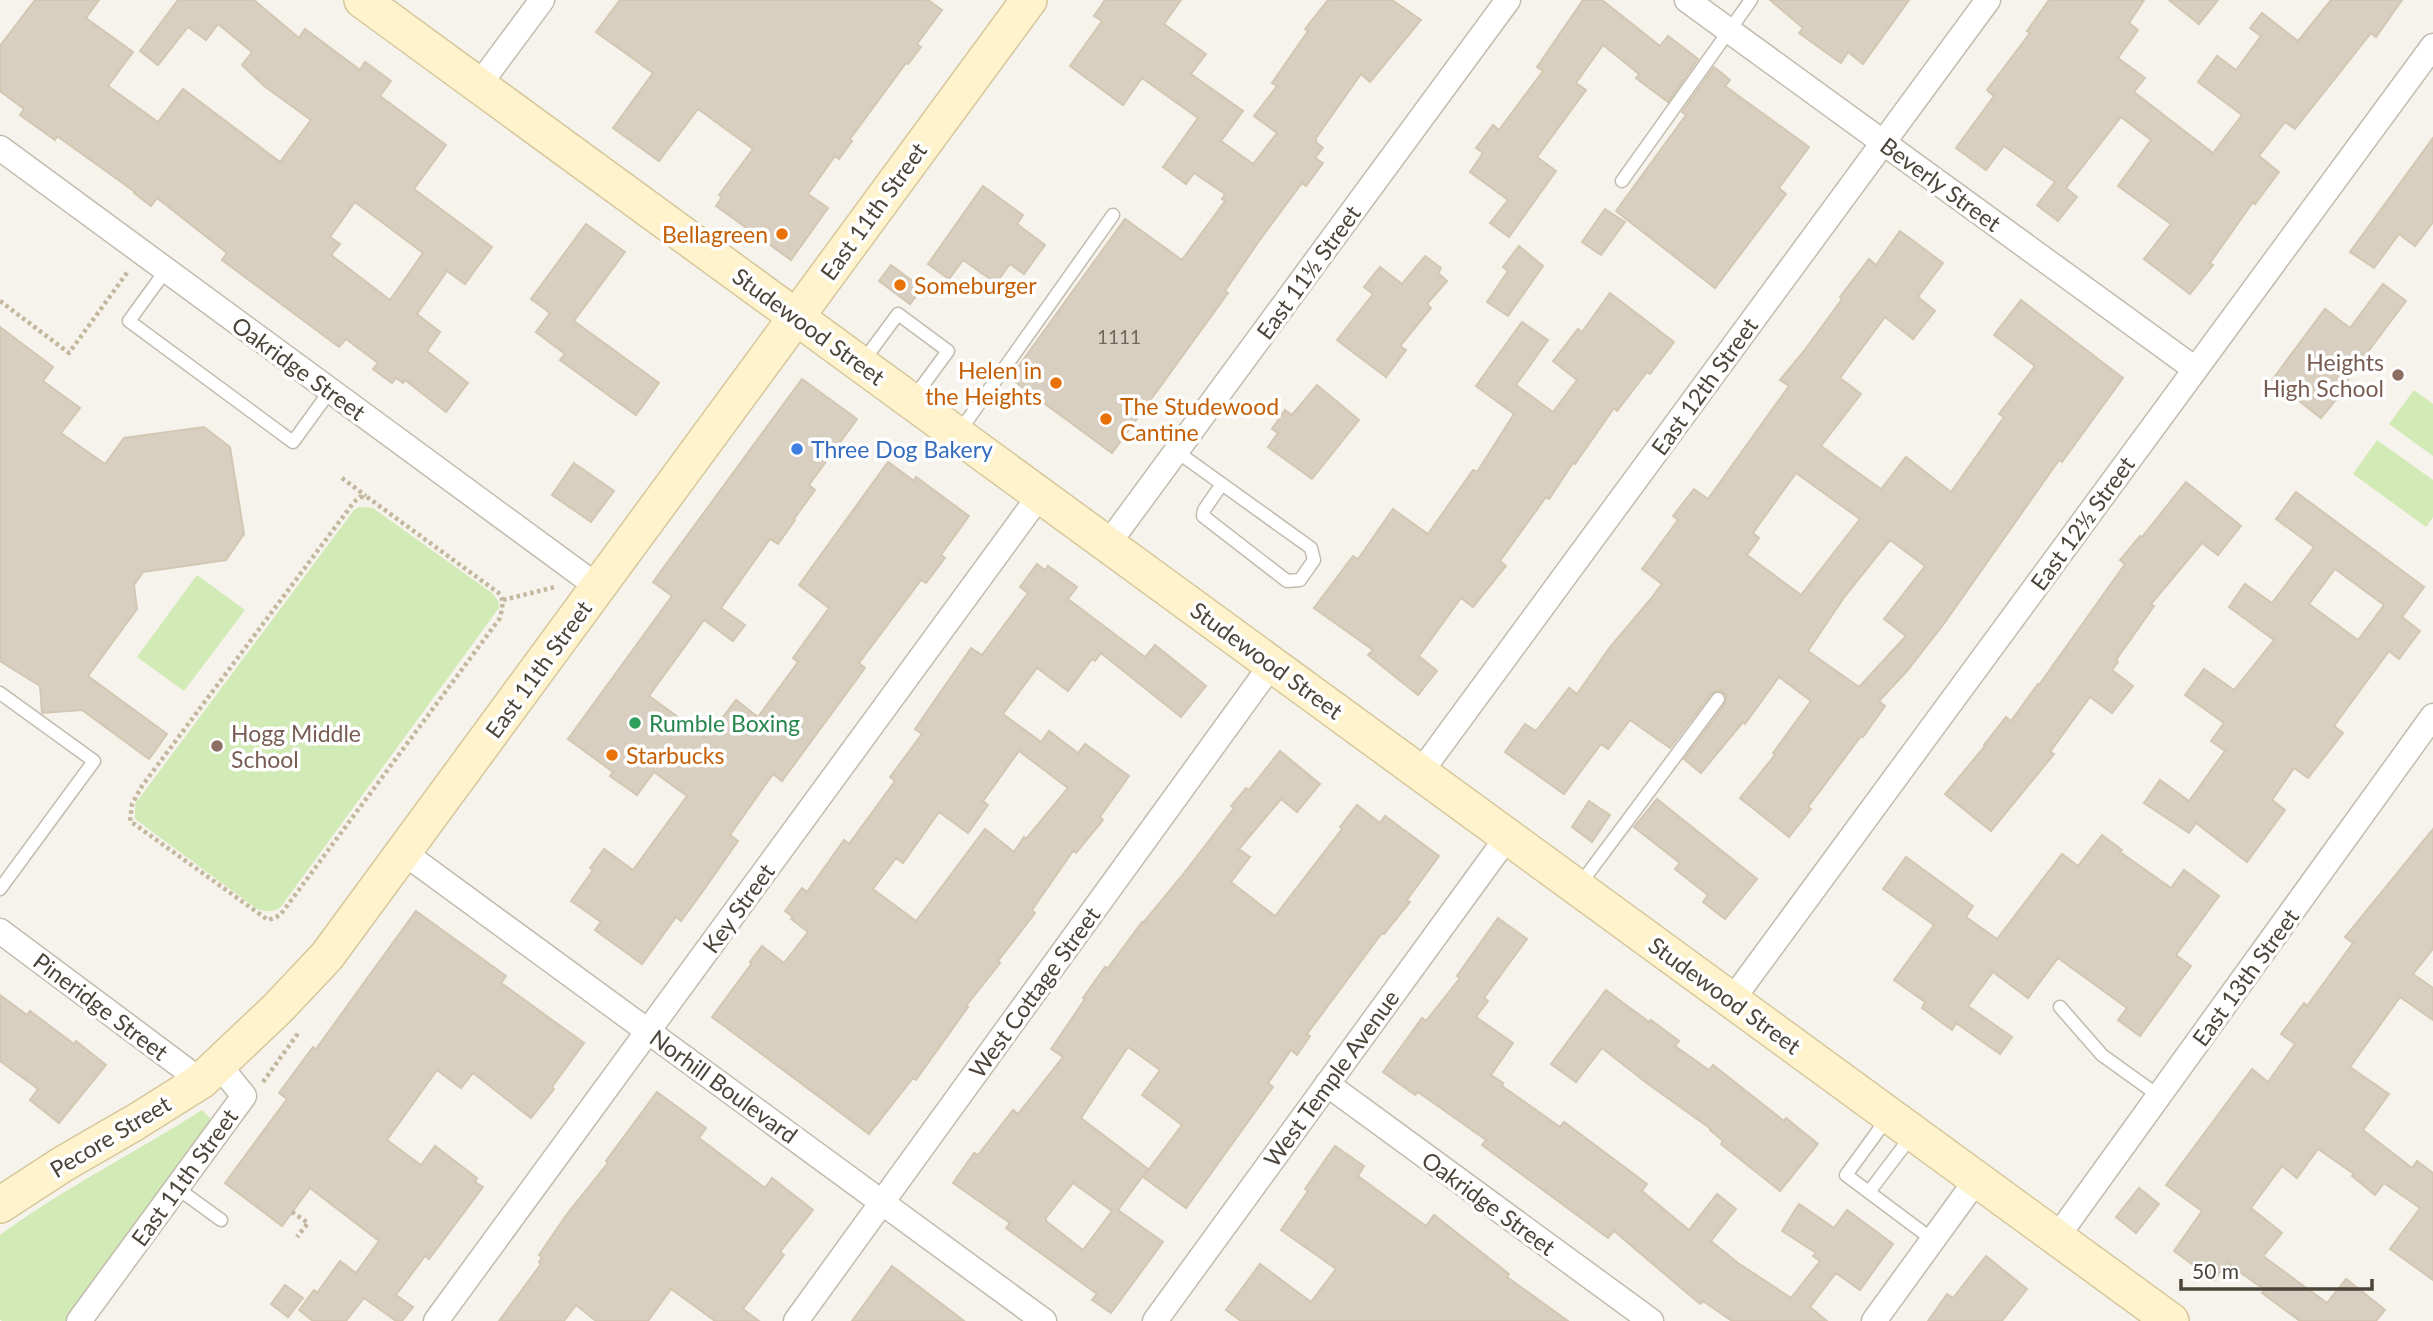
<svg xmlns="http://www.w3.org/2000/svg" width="2433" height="1321" font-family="Lato,sans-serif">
  <rect width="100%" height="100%" fill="#f6f3ec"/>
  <g fill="#d2eab5">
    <polygon points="2414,390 2433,404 2433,456 2389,424"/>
    <polygon points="2377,440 2433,480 2433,517 2426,527 2353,474"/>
    <path d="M359 507 373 508 492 593 499 602V608L280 908C272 912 266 912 257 909L135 819V804L354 510Z"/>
    <polygon points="197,575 245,610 184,691 137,657"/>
    <path d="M202 1110 213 1121 67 1321H2L0 1319V1235C64 1188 135 1153 202 1110Z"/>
  </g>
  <g fill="#d8cfc1" stroke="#d3c7b4" stroke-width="2" fill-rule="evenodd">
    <path d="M35 0H99L86 18 133 52 108 86 158 122 183 89 280 162 311 120 264 86 242 65 252 52 218 24 206 40 188 27 158 65 140 51 178 0H254L299 38 305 29 360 70 365 62 391 81 380 96 446 145 414 189 492 247 465 284 447 271 417 314 440 332 427 351 468 383 446 412 405 380 403 383 396 378 392 383 373 369 378 363 346 339 339 347 222 260 227 253 157 198 151 206 134 193 135 192 57 136 55 140 20 115 24 109 0 91V46ZM355 202 423 253 390 300 331 255 340 244 330 237Z"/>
    <polygon points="620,0 928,0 942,10 917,44 921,47 908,64 906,63 850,139 852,141 839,159 835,156 808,194 828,208 791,260 716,206 722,197 719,195 753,149 698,109 659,161 613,128 653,73 596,32"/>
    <polygon points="1105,0 1181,0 1164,24 1206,54 1191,74 1243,111 1221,141 1253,164 1277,133 1254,116 1277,86 1272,83 1308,31 1305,29 1328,0 1392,0 1421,20 1370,82 1361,74 1316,138 1316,142 1323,148 1315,158 1323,163 1306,186 1302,183 1259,241 1225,291 1228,293 1112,453 1010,378 1125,219 1182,260 1225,201 1222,199 1225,194 1194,173 1186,184 1163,167 1198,118 1142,78 1123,105 1070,66 1102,21 1094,16"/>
    <polygon points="1583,0 1602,0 1660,46 1668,36 1698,59 1668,102 1636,78 1639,74 1603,45 1576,83 1586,90 1537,157 1556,171 1509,237 1490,223 1508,200 1470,172 1483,153 1476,148 1493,125 1499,130 1543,71 1537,67"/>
    <polygon points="1770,0 1909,0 1863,64 1848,52 1841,63 1799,33 1803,28"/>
    <polygon points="2049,0 2144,0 2129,23 2138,30 2118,58 2145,78 2134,92 2213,153 2242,115 2198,82 2217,56 2236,70 2261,36 2250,28 2262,13 2298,41 2331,0 2402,0 2376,37 2371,33 2295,129 2285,122 2259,156 2279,172 2255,204 2253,202 2210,263 2213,265 2190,294 2144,259 2171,224 2118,186 2151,140 2121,117 2066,188 2077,197 2058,221 2037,205 2055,182 2004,146 1986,170 1956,148 1994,96 1987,90 2030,33 2027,31"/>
    <polygon points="2169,0 2218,0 2199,24"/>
    <polygon points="1714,67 1730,80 1725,86 1809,147 1779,188 1786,194 1715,288 1616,211 1686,115 1682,112"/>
    <polygon points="2433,138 2433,222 2415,246 2399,234 2374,268 2350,252"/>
    <polygon points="983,186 1023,215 1017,224 1045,245 1024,274 1010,264 996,283 963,260 949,279 928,264"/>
    <polygon points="1605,209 1625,222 1601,255 1582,242"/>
    <polygon points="586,224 625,252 574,321 659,383 636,415 560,360 565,354 536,332 550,313 531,299"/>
    <path d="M1900 231 1943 263 1918 297 1935 311 1913 339 1885 317 1840 378 1861 394 1821 446 1881 489 1906 457 1951 492 2004 417 1999 414 2035 366 1994 335 2021 300 2123 378 2062 462 2059 460 1943 625 1907 671 1879 701 1885 706 1863 737 1861 736 1808 807 1811 809 1789 837 1740 798 1775 755 1773 753 1811 701 1779 677 1745 724 1743 722 1701 773 1684 759 1725 704 1726 695 1720 690 1711 694 1670 748 1630 720 1608 749 1601 744 1564 794 1505 752 1525 724 1536 731 1569 688 1577 694 1610 647 1649 601 1662 584 1642 569 1678 520 1673 516 1694 489 1708 499 1789 386 1780 380 1804 351 1842 299 1840 297 1869 259 1876 265ZM1796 473 1860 519 1801 595 1747 555 1759 538 1753 533ZM1890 540 1925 566 1884 619 1906 636 1859 687 1808 651 1845 596Z"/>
    <polygon points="1519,246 1543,266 1508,316 1487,302 1508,271 1503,267"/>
    <polygon points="1425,256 1441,268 1438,273 1447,281 1427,304 1431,308 1400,346 1406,350 1386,377 1337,340 1373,294 1364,287 1380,267 1402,284"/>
    <polygon points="891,265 922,288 910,304 879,281"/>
    <polygon points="2383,284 2406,301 2373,345 2345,384 2347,386 2321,418 2272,380 2325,309 2350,328"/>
    <polygon points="1610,293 1674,342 1650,374 1647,372 1617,411 1614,408 1575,464 1573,463 1549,499 1546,497 1500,561 1506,566 1473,607 1461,598 1419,656 1437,671 1418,695 1368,655 1373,650 1314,608 1353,556 1358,559 1393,509 1428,534 1473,470 1477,472 1514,414 1476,386 1522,322 1548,340 1516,385 1553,412 1577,380 1553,361 1578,329 1582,332"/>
    <polygon points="0,327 53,367 43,381 80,408 61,433 105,464 124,438 204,427 230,447 244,534 226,560 143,572 134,585 137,609 88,676 167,734 149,759 82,710 42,713 40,686 0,661"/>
    <polygon points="802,379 857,419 809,485 815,490 794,519 795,520 778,544 770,539 721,608 745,625 733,641 704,620 649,696 707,738 736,700 758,717 798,662 793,658 829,608 799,585 888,462 914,481 916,477 969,516 941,555 945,558 926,583 921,580 859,663 865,668 782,781 773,774 730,835 738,841 703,891 681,921 676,917 642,964 595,930 601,922 571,901 593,870 590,868 604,849 633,870 687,796 654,772 637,795 610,776 613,772 568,739 672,596 653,582"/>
    <polygon points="1317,385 1359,420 1312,479 1268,447 1278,433 1272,429 1285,410 1292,415"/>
    <polygon points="574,463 614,491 591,522 552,495"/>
    <polygon points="2186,482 2241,526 2218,555 2202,543 2151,604 2154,606 2116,660 2118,662 2112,670 2133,686 2112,713 2090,697 2050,752 2054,754 1991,831 1945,794 1985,746 1984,745 2006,717 2011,721 2038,684 2039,685 2125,564 2120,560 2140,536 2142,537"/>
    <path d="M2296 492 2424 587 2402 617 2420 631 2399 659 2389 651 2334 726 2343 733 2308 778 2294 768 2272 800 2285 810 2247 862 2196 823 2189 833 2144 803 2160 780 2189 801 2225 751 2211 741 2224 723 2185 695 2204 669 2234 690 2274 640 2229 607 2245 584 2272 603 2314 547 2276 519ZM2335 569 2384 605 2358 640 2309 604Z"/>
    <path d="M1037 564 1045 570 1048 566 1077 587 1068 599 1145 657 1155 645 1206 686 1181 717 1101 653 1095 661 1092 659 1068 691 1037 668 1003 714 1041 742 1049 731 1078 753 1085 744 1129 776 1100 817 1103 820 1076 853 1073 851 1032 910 1035 913 998 961 1000 963 966 1006 968 1007 916 1080 913 1078 869 1134 712 1017 752 963 750 962 762 946 784 963 808 932 791 919 793 917 785 911 802 888 807 892 844 840 849 844 895 781 890 777 922 734 915 729 971 648 982 655 1028 593 1020 587ZM1019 751 1068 788 1026 839 1024 837 1014 852 985 829 916 921 873 889 896 858 903 863 939 812 968 833 988 805 983 801Z"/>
    <path d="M1280 751 1320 784 1297 812 1281 799 1239 849 1250 857 1231 882 1275 916 1342 829 1340 827 1357 805 1380 823 1385 816 1439 856 1407 900 1410 902 1384 934 1382 933 1307 1034 1310 1036 1297 1055 1291 1050 1268 1083 1273 1087 1186 1208 1143 1177 1182 1125 1142 1095 1160 1070 1128 1047 1081 1118 1148 1169 1118 1210 1163 1242 1111 1313 1092 1300 1097 1294 1006 1228 1010 1223 953 1183 974 1153 978 1155 1013 1110 1018 1114 1063 1057 1051 1049 1085 999 1083 998 1105 967 1108 968 1142 922 1143 923 1181 877 1234 808 1231 806 1246 788 1249 790ZM1073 1183 1112 1211 1083 1250 1046 1221V1218Z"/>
    <polygon points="1657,799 1757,879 1725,919 1703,902 1708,895 1675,869 1680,863 1634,827"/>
    <polygon points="1589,801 1610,815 1592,842 1572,827"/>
    <polygon points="2433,829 2433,949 2413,974 2433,988 2433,1020 2400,997 2350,1067 2389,1094 2363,1130 2412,1168 2417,1161 2433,1173 2433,1280 2390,1249 2420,1208 2384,1183 2375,1195 2352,1176 2354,1174 2318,1149 2297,1178 2282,1166 2251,1208 2282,1233 2263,1256 2327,1303 2346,1279 2385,1310 2376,1321 2300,1321 2262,1293 2265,1290 2227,1263 2214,1280 2174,1251 2202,1211 2166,1185 2252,1069 2268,1082 2295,1044 2281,1034 2304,1003 2307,1006 2353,943 2345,937"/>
    <polygon points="2102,835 2122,850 2120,852 2171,888 2184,870 2219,896 2176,955 2191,966 2140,1036 2118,1020 2127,1008 2058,958 2028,998 1993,972 1968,1006 2012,1037 2000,1054 1956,1023 1952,1030 1922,1008 1925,1002 1894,980 1934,925 1883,889 1906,857 1973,906 1966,917 1997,939 2062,854 2078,866"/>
    <polygon points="416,911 506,976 501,983 584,1043 552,1087 554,1089 531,1118 473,1073 461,1088 437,1070 387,1140 421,1165 435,1146 477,1178 475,1182 483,1187 429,1259 425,1256 396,1295 413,1307 402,1321 396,1321 364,1298 346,1321 313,1321 299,1310 314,1290 317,1293 340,1261 356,1273 379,1241 310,1188 282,1226 225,1183 287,1099 279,1093 313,1047 316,1049"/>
    <polygon points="1498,918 1527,939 1484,998 1488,1001 1476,1017 1513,1043 1491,1075 1503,1083 1502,1086 1560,1127 1564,1122 1647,1184 1642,1191 1689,1230 1717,1194 1736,1209 1711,1241 1738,1263 1791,1298 1820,1261 1813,1256 1816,1253 1782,1231 1799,1204 1834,1228 1847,1210 1893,1244 1860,1290 1836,1273 1810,1307 1827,1321 1732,1321 1703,1301 1700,1304 1614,1231 1608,1238 1482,1145 1486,1140 1418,1092 1415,1095 1383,1072 1422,1018 1426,1021 1460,978 1457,976"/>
    <polygon points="1606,990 1649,1022 1651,1020 1679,1041 1675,1046 1709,1070 1713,1065 1784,1121 1786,1118 1818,1144 1780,1191 1721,1144 1723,1141 1710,1130 1711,1129 1648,1084 1602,1048 1576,1082 1551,1064"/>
    <polygon points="0,995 27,1015 30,1011 74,1044 76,1041 106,1065 59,1123 30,1100 38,1089 0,1061"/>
    <polygon points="657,1092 706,1128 699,1138 765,1188 772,1178 813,1210 780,1252 784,1255 743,1309 759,1321 715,1321 671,1289 648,1321 596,1321 576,1305 564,1321 499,1321 541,1264 539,1262 542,1257 539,1255 567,1214 608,1163 606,1161"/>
    <polygon points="1335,1146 1364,1166 1358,1176 1426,1226 1434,1215 1509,1274 1507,1277 1568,1321 1241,1321 1226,1310 1260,1264 1311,1302 1336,1269 1281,1230 1308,1191 1305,1189"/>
    <polygon points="2139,1188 2159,1204 2136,1233 2116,1217"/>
    <polygon points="1986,1256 2027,1289 2002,1321 1928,1321 1947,1294 1953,1298"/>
    <polygon points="892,1266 964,1321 852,1321"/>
    <polygon points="285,1285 303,1298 288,1317 271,1304"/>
  </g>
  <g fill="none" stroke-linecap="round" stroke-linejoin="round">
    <defs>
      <g id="lane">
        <polyline points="1622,181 1751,0"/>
        <polyline points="166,270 129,321 293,442 330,391"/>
        <polyline points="861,364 898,314 948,351 912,400"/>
        <polyline points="959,432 1113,215"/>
        <polyline points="1176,451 1311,548 1314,560 1300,580 1287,581 1203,516 1204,510 1222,484"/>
        <polyline points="0,693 94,761 0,889"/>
        <polyline points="1578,887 1718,699"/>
        <polyline points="2060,1007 2102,1055 2159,1096"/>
        <polyline points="1889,1116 1846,1175 1933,1240"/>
        <polyline points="177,1188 221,1220"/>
        <polyline points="1869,1192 1913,1134"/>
      </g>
      <g id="street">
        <polyline points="1687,0 2195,369"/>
        <polyline points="479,85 542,0"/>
        <polyline points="0,148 598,587"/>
        <polyline points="1108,544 1508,0"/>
        <polyline points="1420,773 1988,0"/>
        <polyline points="403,852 1044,1321"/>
        <polyline points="0,931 201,1081"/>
        <polyline points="1732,1000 2433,46"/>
        <polyline points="1327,1084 1651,1321"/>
        <polyline points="2057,1237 2433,716"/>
        <polyline points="79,1321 244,1096 219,1065"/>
        <polyline points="436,1321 1040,495"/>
        <polyline points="796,1321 1272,664"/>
        <polyline points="1155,1321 1508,836"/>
        <polyline points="1874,1321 1977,1179"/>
      </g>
      <g id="secondary">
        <polyline points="362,0 2171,1321"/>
        <polyline points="0,1205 63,1164 134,1123 201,1081 278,1008 327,956 1029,0"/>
      </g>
    </defs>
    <use href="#lane" stroke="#c2bbae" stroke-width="15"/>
    <use href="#street" stroke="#c2bbae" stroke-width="27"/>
    <use href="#secondary" stroke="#d6c79b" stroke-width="38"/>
    <g stroke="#c4b79f" stroke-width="4.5" stroke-dasharray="3.5 3.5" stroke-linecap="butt">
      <polyline points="0,301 69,353 129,270"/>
      <polyline points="342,478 366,496"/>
      <path d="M360 497H367L500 594C504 602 502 609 500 618L281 914 275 918 268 920 130 821 132 804 142 786 354 502Z"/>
      <polyline points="503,600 555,587"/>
      <polyline points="263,1082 299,1032"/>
      <polyline points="292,1212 308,1223 297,1237"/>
    </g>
    <use href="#lane" stroke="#fff" stroke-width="12"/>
    <use href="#street" stroke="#fff" stroke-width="24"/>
    <use href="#secondary" stroke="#fff3cd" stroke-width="35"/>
  </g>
  <g fill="#e8710a" stroke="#fff" stroke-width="2.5">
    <circle cx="782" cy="234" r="7"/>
    <circle cx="900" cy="285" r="7"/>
    <circle cx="1056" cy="383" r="7"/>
    <circle cx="1106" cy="419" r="7"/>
    <circle cx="612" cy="755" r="7"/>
  </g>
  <g fill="#8d6e63" stroke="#fff" stroke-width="2.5">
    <circle cx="2398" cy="375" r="7"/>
    <circle cx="217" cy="746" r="7"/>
  </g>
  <circle fill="#3f7fe0" stroke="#fff" stroke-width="2.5" cx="797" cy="449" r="7"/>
  <circle fill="#2e9e5b" stroke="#fff" stroke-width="2.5" cx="635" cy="723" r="7"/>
  <g text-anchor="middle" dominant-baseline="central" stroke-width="7" stroke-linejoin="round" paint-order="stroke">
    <g font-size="19" fill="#6e675b">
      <text x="1119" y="336">1111</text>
    </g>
    <g font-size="23" fill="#4b4439" stroke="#fff">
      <text transform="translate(1941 184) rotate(36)">Beverly Street</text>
      <text transform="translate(873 211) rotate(-54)">East 11th Street</text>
      <text transform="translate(1308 272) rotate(-54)">East 11½ Street</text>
      <text transform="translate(809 326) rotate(36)">Studewood Street</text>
      <text transform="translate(299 368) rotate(36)">Oakridge Street</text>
      <text transform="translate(1704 386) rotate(-54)">East 12th Street</text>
      <text transform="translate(2082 523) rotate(-54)">East 12½ Street</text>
      <text transform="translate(1267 660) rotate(36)">Studewood Street</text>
      <text transform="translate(538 669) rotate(-54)">East 11th Street</text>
      <text transform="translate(738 908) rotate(-54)">Key Street</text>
      <text transform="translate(2245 977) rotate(-54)">East 13th Street</text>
      <text transform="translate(1034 992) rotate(-54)">West Cottage Street</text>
      <text transform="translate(1725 995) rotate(36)">Studewood Street</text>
      <text transform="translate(101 1006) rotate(37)">Pineridge Street</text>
      <text transform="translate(1331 1078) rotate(-54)">West Temple Avenue</text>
      <text transform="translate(724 1086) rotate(36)">Norhill Boulevard</text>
      <text transform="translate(110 1136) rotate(-31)">Pecore Street</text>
      <text transform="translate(184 1177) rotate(-54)">East 11th Street</text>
      <text transform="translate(1489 1203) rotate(36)">Oakridge Street</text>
    </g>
    <g font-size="23" fill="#c56008" stroke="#fff" text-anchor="start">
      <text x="768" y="234" text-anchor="end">Bellagreen</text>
      <text x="914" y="285">Someburger</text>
      <text x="1042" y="370" text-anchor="end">Helen in<tspan x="1042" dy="26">the Heights</tspan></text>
      <text x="1120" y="406">The Studewood<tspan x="1120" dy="26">Cantine</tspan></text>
      <text x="626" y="755">Starbucks</text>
    </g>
    <g font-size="23" fill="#785e54" stroke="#fff" text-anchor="end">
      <text x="2384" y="362">Heights<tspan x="2384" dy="26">High School</tspan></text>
      <text x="231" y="733" text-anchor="start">Hogg Middle<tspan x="231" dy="26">School</tspan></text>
    </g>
    <g font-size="23" fill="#366cbe" stroke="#fff" text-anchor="start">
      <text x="811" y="449">Three Dog Bakery</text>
    </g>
    <g font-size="23" fill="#27864d" stroke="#fff" text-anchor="start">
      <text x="649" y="723">Rumble Boxing</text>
    </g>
  </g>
  <path d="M2181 1279v10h191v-10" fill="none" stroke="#4b4439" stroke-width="3.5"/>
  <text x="2192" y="1279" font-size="21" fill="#4b4439" stroke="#ffffff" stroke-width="5" paint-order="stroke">50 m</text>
</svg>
